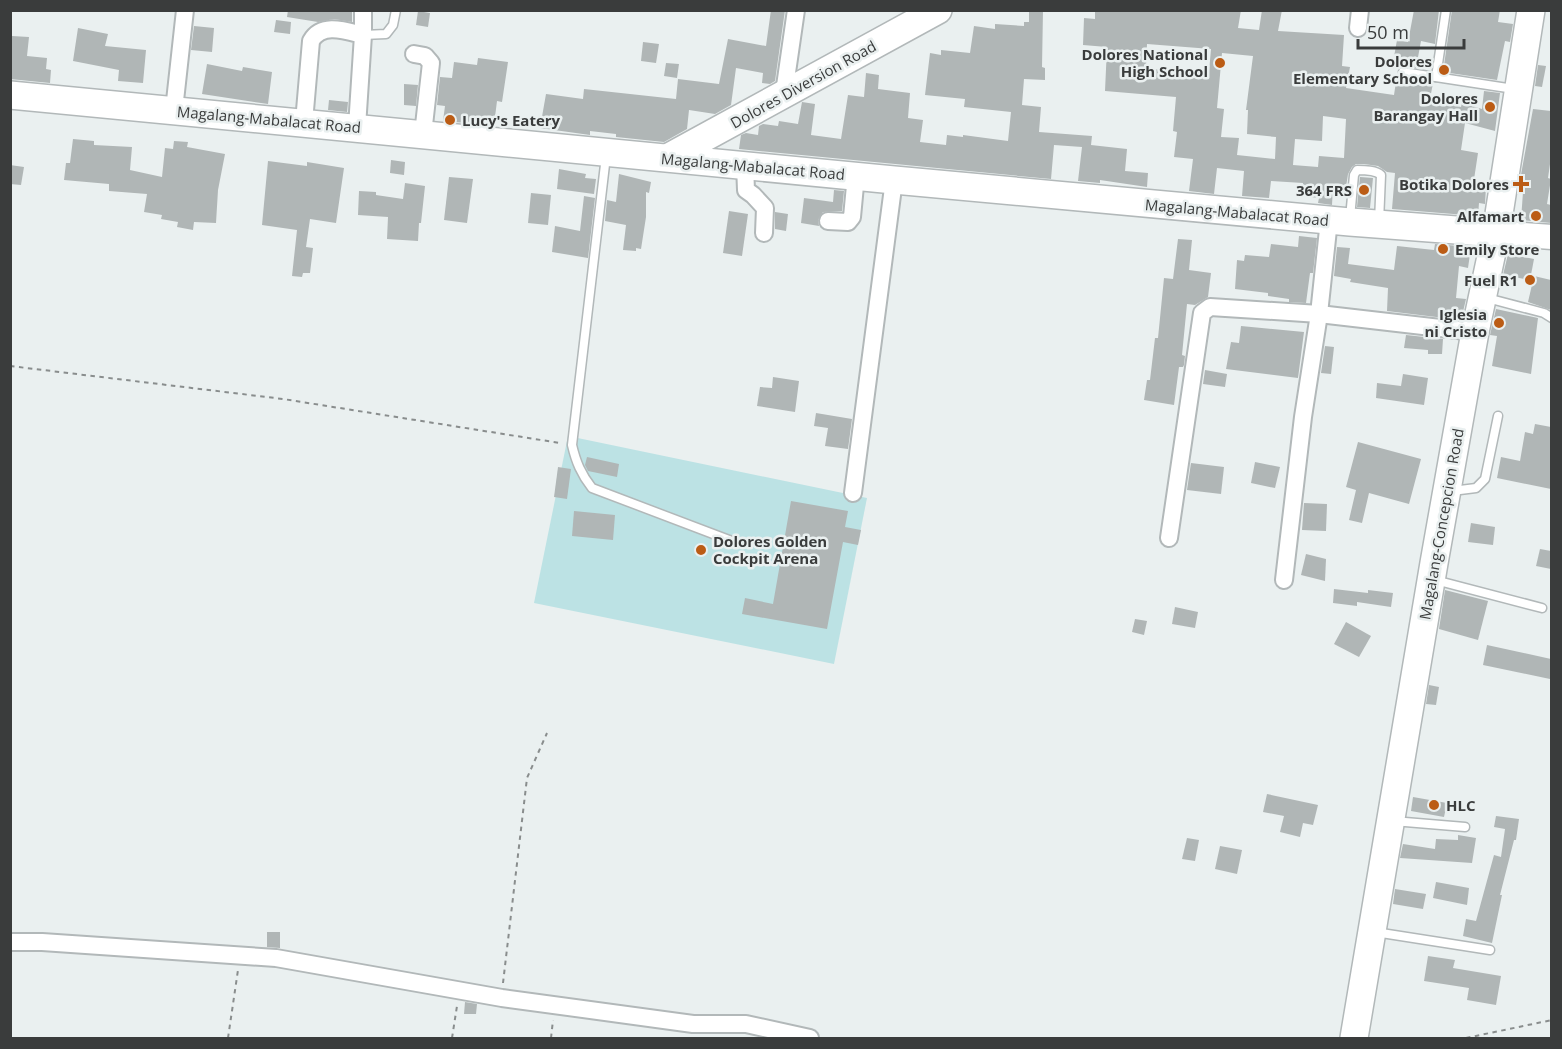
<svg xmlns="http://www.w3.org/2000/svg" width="1562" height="1049" font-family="'Open Sans',sans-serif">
  <rect width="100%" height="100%" fill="#eaf0f0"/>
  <polygon fill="#bce2e4" points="568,436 867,498 834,664 534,603"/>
  <g fill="#b0b6b6" fill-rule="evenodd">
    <polygon points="288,10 352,10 352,22 334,19 318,22 287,17"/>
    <polygon points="771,10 785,10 775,81 770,84 762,83 763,73 736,68 731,105 715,114 689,110 687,129 664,142 616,137 616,134 590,131 590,135 540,128 546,94 583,99 584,89 676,99 678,79 719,84 728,39 766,46"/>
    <polygon points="1029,10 1043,10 1042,67 1045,68 1045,80 1024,79 1022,105 1041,107 1039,132 1092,136 1091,145 1127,149 1125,171 1148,173 1147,187 1100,180 1100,183 1078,181 1082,147 1054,145 1051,179 739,149 741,135 746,133 758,135 759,126 763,124 778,126 779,121 798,124 802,102 815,104 811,135 841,139 848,95 864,97 866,73 879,75 878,89 910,93 908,118 923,120 920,142 946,145 947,135 963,137 963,135 1008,141 1011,112 964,107 965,99 925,95 930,53 941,55 941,50 970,53 974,26 995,29 995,24 1024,26 1024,22 1029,22"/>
    <path d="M1095 10H1241L1238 28 1259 30 1262 10H1282L1278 31 1344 35 1342 66 1350 67 1346 88 1394 95 1397 75 1402 78 1433 83 1430 99 1461 107 1462 103 1482 109 1484 91 1500 93 1495 131 1465 123 1461 150 1478 153 1473 186 1486 187 1485 204 1479 203 1478 216 1392 209 1395 173 1387 172 1378 166 1364 164H1356L1352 167 1348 174 1346 187 1333 186 1332 205 1318 203 1319 198 1302 196 1303 183 1271 181 1269 198 1242 196 1244 171 1217 168 1214 194 1189 191 1193 159 1174 157 1177 132 1173 131 1176 97 1105 91 1107 47 1083 45 1084 18 1095 19ZM1147 44 1211 49 1209 72 1146 69ZM1222 53 1253 56 1246 110H1248L1247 134 1276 137 1275 159 1237 155 1239 138 1221 137 1224 109 1217 108ZM1323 116 1346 119 1344 158 1319 156 1318 167 1293 165 1295 139 1322 141Z"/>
    <polygon points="1414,10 1439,10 1435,44 1421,41 1416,68 1403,66 1398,69 1392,68 1397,40 1408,42"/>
    <polygon points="1452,10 1468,12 1468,10 1500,10 1498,22 1513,24 1510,42 1505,41 1497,80 1443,72"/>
    <polygon points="418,11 430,13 428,27 416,25"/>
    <polygon points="276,20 291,22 290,34 274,32"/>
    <polygon points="194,26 214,28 212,52 191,50"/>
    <polygon points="78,28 108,34 105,46 146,50 143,83 118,81 119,70 73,61"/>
    <polygon points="12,36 29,37 27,56 47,58 46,69 51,70 50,83 10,79"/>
    <polygon points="643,42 659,44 656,63 641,61"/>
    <polygon points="478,58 508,62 502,102 497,101 495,117 491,116 490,125 443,121 445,106 437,105 440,77 452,78 454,62 477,65"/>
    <polygon points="666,63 679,64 677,78 664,76"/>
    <polygon points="207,64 242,71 243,67 272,72 268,104 202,94"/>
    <polygon points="1538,65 1546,66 1542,87 1535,86"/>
    <polygon points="404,84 418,85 416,106 404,105"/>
    <polygon points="329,100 348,102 347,112 328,110"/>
    <polygon points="1533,109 1551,111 1551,157 1548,178 1551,179 1547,204 1551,205 1551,223 1521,220 1523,192 1518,191"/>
    <polygon points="73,139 94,141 94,145 132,147 130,170 162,177 165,148 173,149 174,141 188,142 187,147 225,154 218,190 216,223 194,222 193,230 177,227 178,222 161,219 162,215 144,212 147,194 109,191 109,184 64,180 66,163 70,163"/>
    <polygon points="391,160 405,162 404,175 390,173"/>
    <polygon points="268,161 307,166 307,162 344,168 336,223 310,219 306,247 313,248 310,273 303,273 302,277 292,276 297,230 262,225"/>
    <polygon points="10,165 24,167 21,185 10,184"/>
    <polygon points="559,169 586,174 585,178 596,179 594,194 557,189"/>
    <polygon points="619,174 651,182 649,193 646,192 646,217 641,249 636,248 636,251 623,250 626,225 605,221 607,200 616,202"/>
    <polygon points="449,177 473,179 467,223 444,220"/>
    <polygon points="1360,177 1373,178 1370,208 1357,207"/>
    <polygon points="405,183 425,186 421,223 419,223 418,241 387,239 388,217 358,215 359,191 376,192 376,195 403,199"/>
    <polygon points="834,190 844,191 842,211 823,212 818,220 819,226 801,223 804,198 833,202"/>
    <polygon points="531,193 551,195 548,225 528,223"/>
    <polygon points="584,196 595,198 588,258 552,252 555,226 580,231"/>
    <polygon points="729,211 748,214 742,256 723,253"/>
    <polygon points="775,212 788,214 786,231 775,229"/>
    <polygon points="1299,236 1317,238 1313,273 1310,273 1306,303 1289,302 1289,299 1268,296 1268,293 1235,289 1237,260 1244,261 1245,255 1269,257 1271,244 1298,247"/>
    <polygon points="1178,239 1192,240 1189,270 1211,273 1208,297 1195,305 1187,304 1182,355 1185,356 1184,365 1183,367 1179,367 1174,405 1144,400 1147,380 1150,380 1155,338 1158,338 1164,278 1173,279"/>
    <polygon points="1435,244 1471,247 1468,268 1459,266 1456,298 1466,299 1461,320 1387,311 1388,288 1350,282 1351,279 1334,276 1337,247 1350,248 1348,264 1394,270 1397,246 1434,250"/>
    <polygon points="1508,254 1534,259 1530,280 1503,275"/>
    <polygon points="1534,276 1551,280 1551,310 1528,302"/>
    <polygon points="1496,309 1538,318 1531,374 1492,366 1497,336 1490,335"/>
    <polygon points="1241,326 1304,332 1298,378 1226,369 1231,342 1239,343"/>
    <polygon points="1406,335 1443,339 1442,354 1428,354 1428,350 1404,348"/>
    <polygon points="1325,346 1334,347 1331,374 1321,373"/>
    <polygon points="1205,370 1227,374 1225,387 1203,384"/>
    <polygon points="1403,374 1428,378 1424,405 1376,398 1377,383 1401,386"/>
    <polygon points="773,377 799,381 795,412 757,406 760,387 772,388"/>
    <polygon points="816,413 852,419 848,449 825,446 828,428 814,426"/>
    <polygon points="1535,424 1551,427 1551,489 1497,478 1501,457 1520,461 1525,432 1533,434"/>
    <polygon points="1358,442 1421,459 1409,504 1369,493 1362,523 1349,520 1356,490 1346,487"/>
    <polygon points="587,457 619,464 617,477 588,471 585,465"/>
    <polygon points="1255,462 1280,467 1275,488 1251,483"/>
    <polygon points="1191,463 1224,467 1221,494 1187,490"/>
    <polygon points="558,467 571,469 567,499 554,497"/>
    <polygon points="791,501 848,511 845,527 861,530 858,545 843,542 827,629 742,614 745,598 773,604"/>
    <polygon points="1304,503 1327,504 1326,531 1302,530"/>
    <polygon points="574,511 615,515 613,540 572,536"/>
    <polygon points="1471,523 1495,527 1493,545 1468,542"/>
    <polygon points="1540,549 1551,551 1551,569 1536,566"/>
    <polygon points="1306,554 1326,559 1325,581 1301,575"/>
    <polygon points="1334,589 1368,593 1368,590 1393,593 1391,607 1357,602 1357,606 1333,603"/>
    <polygon points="1445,590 1488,601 1478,640 1439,629"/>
    <polygon points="1175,607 1198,612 1195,628 1172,624"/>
    <polygon points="1135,619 1147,621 1144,635 1132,632"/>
    <polygon points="1346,622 1371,636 1359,657 1334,644"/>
    <polygon points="1487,645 1551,659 1550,679 1483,665"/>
    <polygon points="1429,685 1439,687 1436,705 1426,704"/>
    <polygon points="1267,794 1318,805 1313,825 1303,823 1300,837 1280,832 1284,816 1263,812"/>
    <polygon points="1413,797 1447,803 1444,817 1411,811"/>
    <polygon points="1496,816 1519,819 1516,840 1514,840 1500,895 1502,895 1492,943 1463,936 1466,919 1476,921 1494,855 1501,857 1505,829 1494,827"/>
    <polygon points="1458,835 1476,838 1472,863 1400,858 1403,844 1435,849 1436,839 1458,840"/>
    <polygon points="1187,838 1199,840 1195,861 1182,859"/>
    <polygon points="1220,846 1242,850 1237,874 1215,869"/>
    <polygon points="1436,882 1469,888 1467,905 1433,898"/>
    <polygon points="1395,889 1426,894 1423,909 1393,904"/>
    <polygon points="267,932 280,932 280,948 267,947"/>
    <polygon points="1428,956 1455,960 1453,968 1501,976 1496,1005 1467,1000 1469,988 1424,981"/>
    <polygon points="465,1002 477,1004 476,1014 464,1014"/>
  </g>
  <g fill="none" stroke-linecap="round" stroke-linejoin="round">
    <defs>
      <g id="lane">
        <polyline points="363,35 386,34 393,25 396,10"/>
        <polyline points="1403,72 1514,89"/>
        <polyline points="1436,77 1446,10"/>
        <path d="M606 156 572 445C576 462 581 474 592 488L737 543"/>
        <path d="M1350 218 1354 175 1357 170C1365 170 1376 170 1381 175L1379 222"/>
        <polyline points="1487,298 1544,313 1552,318"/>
        <polyline points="1452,491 1476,488 1485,479 1498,416"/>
        <polyline points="1435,580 1542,608"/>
        <polyline points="1393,821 1465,827"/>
        <polyline points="1375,932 1490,950"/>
      </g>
      <g id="street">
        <polyline points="363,10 363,35"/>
        <polyline points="1358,28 1360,10"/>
        <polyline points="414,54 425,56 431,63 423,134"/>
        <polyline points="784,93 796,10"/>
        <polyline points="174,110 185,10"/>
        <path d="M304 122 311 41C322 22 346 31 363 35L357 127"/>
        <polyline points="745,165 746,190 753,195 765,208 764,233"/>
        <polyline points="828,221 848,222 852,217 856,175"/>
        <polyline points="853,493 894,180"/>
        <polyline points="1169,538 1202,313 1210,307 1319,314 1475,332"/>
        <polyline points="1284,580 1303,417 1319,314 1329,220"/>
        <polyline points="10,942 42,942 276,958 502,998 693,1024 746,1024 810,1038"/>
      </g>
      <polyline id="secondary" points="1496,233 1552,237"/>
      <g id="primary">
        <polyline points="10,95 894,180 1350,222 1496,233"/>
        <polyline points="669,157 938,10"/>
        <polyline points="1354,1038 1434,563 1475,332 1496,233 1531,10"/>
      </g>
    </defs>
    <use href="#lane" stroke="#b2b8b9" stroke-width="11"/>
    <use href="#street" stroke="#b2b8b9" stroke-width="20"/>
    <use href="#secondary" stroke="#b2b8b9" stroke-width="27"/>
    <use href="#primary" stroke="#b2b8b9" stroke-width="30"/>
    <g stroke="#898d8d" stroke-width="2" stroke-dasharray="4.5 4.5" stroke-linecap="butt">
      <polyline points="10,366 283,399 560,443"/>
      <polyline points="503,983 527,778 547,733"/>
      <polyline points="228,1038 238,970"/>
      <polyline points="452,1038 457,1006"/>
      <polyline points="551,1038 553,1020"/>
      <polyline points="1466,1038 1552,1020"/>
    </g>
    <use href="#lane" stroke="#fff" stroke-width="8"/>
    <use href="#street" stroke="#fff" stroke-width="16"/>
    <use href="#secondary" stroke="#fff" stroke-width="24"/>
    <use href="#primary" stroke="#fff" stroke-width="27"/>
  </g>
  <g fill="#bb5c15" stroke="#eaf0f0" stroke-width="2">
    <circle cx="1220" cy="63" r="6"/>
    <circle cx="1444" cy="70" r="6"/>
    <circle cx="1490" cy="107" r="6"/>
    <circle cx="450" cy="120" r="6"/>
    <path d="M1518 175h6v6h6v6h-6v6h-6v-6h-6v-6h6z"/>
    <circle cx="1364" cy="190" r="6"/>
    <circle cx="1536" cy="216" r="6"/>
    <circle cx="1443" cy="249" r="6"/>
    <circle cx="1530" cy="280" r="6"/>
    <circle cx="1499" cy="323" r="6"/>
    <circle cx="701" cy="550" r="6"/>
    <circle cx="1434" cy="805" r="6"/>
  </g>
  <g text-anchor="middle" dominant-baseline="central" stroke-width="5" stroke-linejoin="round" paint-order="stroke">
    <g font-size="15" font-weight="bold" fill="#3a3c3c" stroke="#eaf0f0" text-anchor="end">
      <text x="1208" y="54">Dolores National<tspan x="1208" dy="17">High School</tspan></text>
      <text x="1432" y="61">Dolores<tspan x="1432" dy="17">Elementary School</tspan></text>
      <text x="1478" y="98">Dolores<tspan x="1478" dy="17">Barangay Hall</tspan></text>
      <text x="462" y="120" text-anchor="start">Lucy's Eatery</text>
      <text x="1509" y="184">Botika Dolores</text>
      <text x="1352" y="190">364 FRS</text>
      <text x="1524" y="216">Alfamart</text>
      <text x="1455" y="249" text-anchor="start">Emily Store</text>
      <text x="1518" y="280">Fuel R1</text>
      <text x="1487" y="314">Iglesia<tspan x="1487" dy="17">ni Cristo</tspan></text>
      <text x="713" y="541" text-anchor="start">Dolores Golden<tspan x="713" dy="17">Cockpit Arena</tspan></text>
      <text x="1446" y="805" text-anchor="start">HLC</text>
    </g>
    <g font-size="15" fill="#3a3c3c" stroke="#eaf0f0">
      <text transform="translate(803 84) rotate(-29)">Dolores Diversion Road</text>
      <text transform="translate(269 119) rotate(5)">Magalang-Mabalacat Road</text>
      <text transform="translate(753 166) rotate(5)">Magalang-Mabalacat Road</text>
      <text transform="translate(1237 212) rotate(5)">Magalang-Mabalacat Road</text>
      <text transform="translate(1441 524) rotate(-80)">Magalang-Concepcion Road</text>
    </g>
  </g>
  <rect width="1562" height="1049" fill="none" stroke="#3a3c3c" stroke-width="24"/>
  <path d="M1358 39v9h106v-9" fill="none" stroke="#3a3c3c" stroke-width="3"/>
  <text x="1367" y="39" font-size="18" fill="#3a3c3c" stroke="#eaf0f0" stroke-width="4.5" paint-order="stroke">50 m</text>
</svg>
